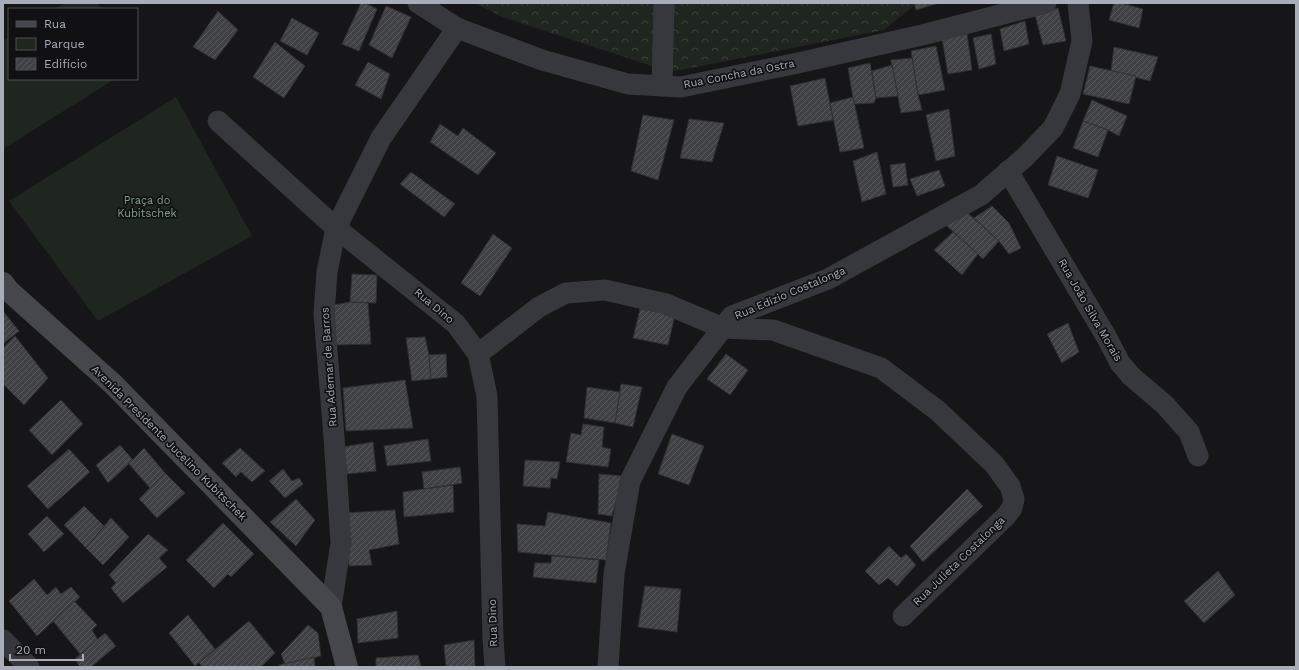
<svg xmlns="http://www.w3.org/2000/svg" width="1299" height="670" font-family="'Work Sans',sans-serif">
  <defs>
    <pattern id="forest-crowns" width="20" height="18" patternUnits="userSpaceOnUse"><rect width="20" height="18" fill="#1e261f"/><path d="M2 6a3 3 0 1 1 6 0M12 15a3 3 0 1 1 6 0" fill="none" stroke="#3c433d"/></pattern>
    <pattern id="building-hatch" width="6" height="6" patternUnits="userSpaceOnUse"><rect width="6" height="6" fill="#404145"/><path d="M-1 1l2-2M0 6l6-6M5 7l2-2" fill="none" stroke="#595a5e"/></pattern>
  </defs>
  <rect width="100%" height="100%" fill="#161618"/>
  <g fill="#1e261f">
    <polygon points="65,3 98,3 101,9 55,9"/>
    <polygon points="9,37 9,79 115,79 3,149 3,41"/>
    <polygon points="176,97 252,236 98,321 9,201"/>
  </g>
  <polygon fill="url(#forest-crowns)" points="474,3 917,3 884,30 670,72 503,17"/>
  <g fill="url(#building-hatch)" stroke="#303034">
    <polygon points="361,3 365,3 377,9 359,51 342,44"/>
    <polygon points="914,3 939,3 916,10"/>
    <polygon points="1114,3 1121,3 1143,9 1139,28 1109,20"/>
    <polygon points="386,6 411,17 392,58 369,45"/>
    <polygon points="1058,8 1066,41 1043,45 1035,15"/>
    <polygon points="218,11 238,30 215,60 193,47"/>
    <polygon points="292,18 319,33 307,55 280,41"/>
    <polygon points="1025,21 1029,44 1004,51 1000,29"/>
    <polygon points="967,34 972,70 948,74 942,38"/>
    <polygon points="991,34 996,64 979,69 973,38"/>
    <polygon points="275,42 305,66 284,98 253,77"/>
    <polygon points="936,46 945,90 918,95 911,51"/>
    <polygon points="1114,47 1158,57 1150,81 1111,71"/>
    <polygon points="912,58 918,95 922,110 901,113 891,60"/>
    <polygon points="368,62 390,74 381,99 355,85"/>
    <polygon points="870,63 876,98 874,103 854,104 848,68"/>
    <polygon points="892,65 898,96 876,98 872,71"/>
    <polygon points="1090,66 1136,76 1129,104 1083,94"/>
    <polygon points="825,78 833,120 798,126 790,86"/>
    <polygon points="853,97 864,148 840,152 830,103"/>
    <polygon points="1092,100 1127,116 1119,136 1108,130 1083,121"/>
    <polygon points="949,109 955,156 936,161 926,115"/>
    <polygon points="643,115 674,120 658,180 631,171"/>
    <polygon points="689,119 724,123 712,162 680,158"/>
    <polygon points="1083,121 1108,130 1098,157 1073,148"/>
    <polygon points="440,124 458,136 463,128 496,153 478,175 430,142"/>
    <polygon points="877,152 886,194 862,202 853,161"/>
    <polygon points="1057,156 1098,170 1088,198 1048,185"/>
    <polygon points="905,163 908,185 893,187 890,165"/>
    <polygon points="939,170 945,186 917,196 910,179"/>
    <polygon points="411,172 455,204 444,217 400,184"/>
    <polygon points="992,206 1009,223 1021,248 1009,254 999,241 974,218"/>
    <polygon points="962,208 999,241 983,259 946,225"/>
    <polygon points="953,232 978,254 962,275 934,250"/>
    <polygon points="493,234 512,248 480,296 461,283"/>
    <polygon points="352,274 377,275 376,303 350,302"/>
    <polygon points="350,302 368,303 371,344 336,345 334,305"/>
    <polygon points="640,309 675,315 668,345 633,338"/>
    <polygon points="3,311 19,331 3,344"/>
    <polygon points="1068,323 1079,352 1062,363 1047,334"/>
    <polygon points="15,336 48,378 24,405 3,384 3,348"/>
    <polygon points="425,337 429,355 431,379 412,381 406,338"/>
    <polygon points="446,354 447,377 431,379 429,355"/>
    <polygon points="726,354 748,370 730,395 707,379"/>
    <polygon points="405,380 413,428 346,431 343,388"/>
    <polygon points="621,384 642,387 633,427 615,423"/>
    <polygon points="587,387 620,392 615,423 584,418"/>
    <polygon points="61,400 83,424 52,455 29,430"/>
    <polygon points="583,424 604,427 602,447 611,449 608,467 566,462 571,433 581,435"/>
    <polygon points="672,434 704,446 689,485 658,474"/>
    <polygon points="428,439 431,461 387,466 384,446"/>
    <polygon points="373,442 376,471 347,474 343,447"/>
    <polygon points="120,445 133,460 108,483 96,465"/>
    <polygon points="144,448 165,473 150,488 129,464"/>
    <polygon points="240,448 265,471 252,482 241,472 236,477 222,463"/>
    <polygon points="69,449 90,472 48,509 27,486"/>
    <polygon points="525,460 560,462 557,479 551,478 550,488 523,486"/>
    <polygon points="460,467 462,483 424,489 422,472"/>
    <polygon points="283,469 292,481 299,478 303,484 285,498 269,481"/>
    <polygon points="165,473 185,493 157,518 139,499"/>
    <polygon points="599,474 623,476 612,516 598,514"/>
    <polygon points="453,485 454,512 404,517 403,492"/>
    <polygon points="967,489 983,506 923,562 910,546"/>
    <polygon points="296,499 315,520 296,546 270,522"/>
    <polygon points="84,506 104,526 86,548 64,525"/>
    <polygon points="395,510 399,544 369,550 372,565 349,566 345,513"/>
    <polygon points="548,512 611,523 606,560 518,552 517,524 545,526"/>
    <polygon points="47,516 64,534 44,552 28,534"/>
    <polygon points="111,518 129,537 103,565 86,548"/>
    <polygon points="223,523 254,554 231,577 228,574 214,588 186,560"/>
    <polygon points="148,534 168,550 159,558 167,567 123,603 111,588 116,583 109,575"/>
    <polygon points="889,546 901,558 906,554 916,565 897,586 888,578 879,585 865,571"/>
    <polygon points="552,556 599,560 596,583 533,577 535,563 551,563"/>
    <polygon points="1218,571 1235,595 1204,623 1184,601"/>
    <polygon points="34,579 47,595 56,587 61,594 71,587 80,597 37,636 9,601"/>
    <polygon points="645,586 681,589 677,632 638,627"/>
    <polygon points="74,601 97,625 92,630 98,640 81,655 53,621"/>
    <polygon points="397,611 398,638 358,643 357,619"/>
    <polygon points="188,615 215,649 195,666 169,633"/>
    <polygon points="249,621 275,653 261,667 203,667 199,663"/>
    <polygon points="308,625 318,633 321,656 285,664 281,654"/>
    <polygon points="105,633 116,646 91,667 80,667 75,659"/>
    <polygon points="474,640 475,667 446,667 444,645"/>
    <polygon points="418,655 421,667 376,667 376,658"/>
    <polygon points="314,657 315,667 280,667 279,665"/>
  </g>
  <g fill="none" stroke-linecap="round" stroke-linejoin="round">
    <g stroke="#37383d" stroke-width="21">
      <polyline points="418,3 457,28 542,60 628,84 681,87 798,63 922,35 1046,3"/>
      <polyline points="662,86 664,3"/>
      <polyline points="218,121 336,228 456,324 478,354 487,396 493,638 495,667"/>
      <polyline points="1008,171 1107,338 1120,363 1131,376 1165,405 1189,432 1198,456"/>
      <polyline points="478,354 539,307 566,293 605,290 666,304 723,328 773,330 881,368 938,411 994,464 1010,486 1014,499 1012,508 1006,516 903,616"/>
      <polyline points="331,607 341,543 334,437 324,314 327,272 336,228 381,138 457,28"/>
      <polyline points="3,640 29,667"/>
      <polyline points="608,667 614,574 630,481 677,387 732,316 828,279 981,195 1025,157 1053,128 1070,94 1082,41 1078,3"/>
    </g>
    <polyline stroke="#45474d" stroke-width="22" points="3,283 8,290 113,384 331,607 347,667"/>
  </g>
  <g text-anchor="middle" dominant-baseline="central" stroke-width="3.5" stroke-linejoin="round" paint-order="stroke">
    <g font-size="11" fill="#a8adb8" stroke="#111113">
      <text transform="translate(739 74) rotate(-11)">Rua Concha da Ostra</text>
      <text transform="translate(790 293) rotate(-23)">Rua Edizio Costalonga</text>
      <text transform="translate(434 306) rotate(40)">Rua Dino</text>
      <text transform="translate(1090 310) rotate(60)">Rua João Silva Morais</text>
      <text transform="translate(329 367) rotate(-94)">Rua Ademar de Barros</text>
      <text transform="translate(169 443) rotate(45)">Avenida Presidente Jucelino Kubitschek</text>
      <text transform="translate(959 561) rotate(-44)">Rua Julieta Costalonga</text>
      <text transform="translate(493 623) rotate(-92)">Rua Dino</text>
    </g>
    <g font-size="11" fill="#7fa381" stroke="#111113">
      <text x="147" y="200">Praça do<tspan x="147" dy="13">Kubitschek</tspan></text>
    </g>
  </g>
  <rect width="1299" height="670" fill="none" stroke="#a8adb8" stroke-width="8"/>
  <rect x="8" y="8" width="130" height="72" fill="#111113" stroke="#4d4f55"/>
  <rect x="16" y="21" width="20" height="6" fill="#45474d" stroke="#4d4f55"/>
  <text x="44" y="28" font-size="12" fill="#a8adb8">Rua</text>
  <rect x="16" y="38" width="20" height="12" fill="#1e261f" stroke="#4d4f55"/>
  <text x="44" y="48" font-size="12" fill="#a8adb8">Parque</text>
  <rect x="16" y="58" width="20" height="12" fill="url(#building-hatch)" stroke="#4d4f55"/>
  <text x="44" y="68" font-size="12" fill="#a8adb8">Edifício</text>
  <path d="M10 654v6h73v-6" fill="none" stroke="#a8adb8" stroke-width="2"/>
  <text x="16" y="654" font-size="12" fill="#a8adb8" stroke="#111113" stroke-width="3" paint-order="stroke">20 m</text>
</svg>
